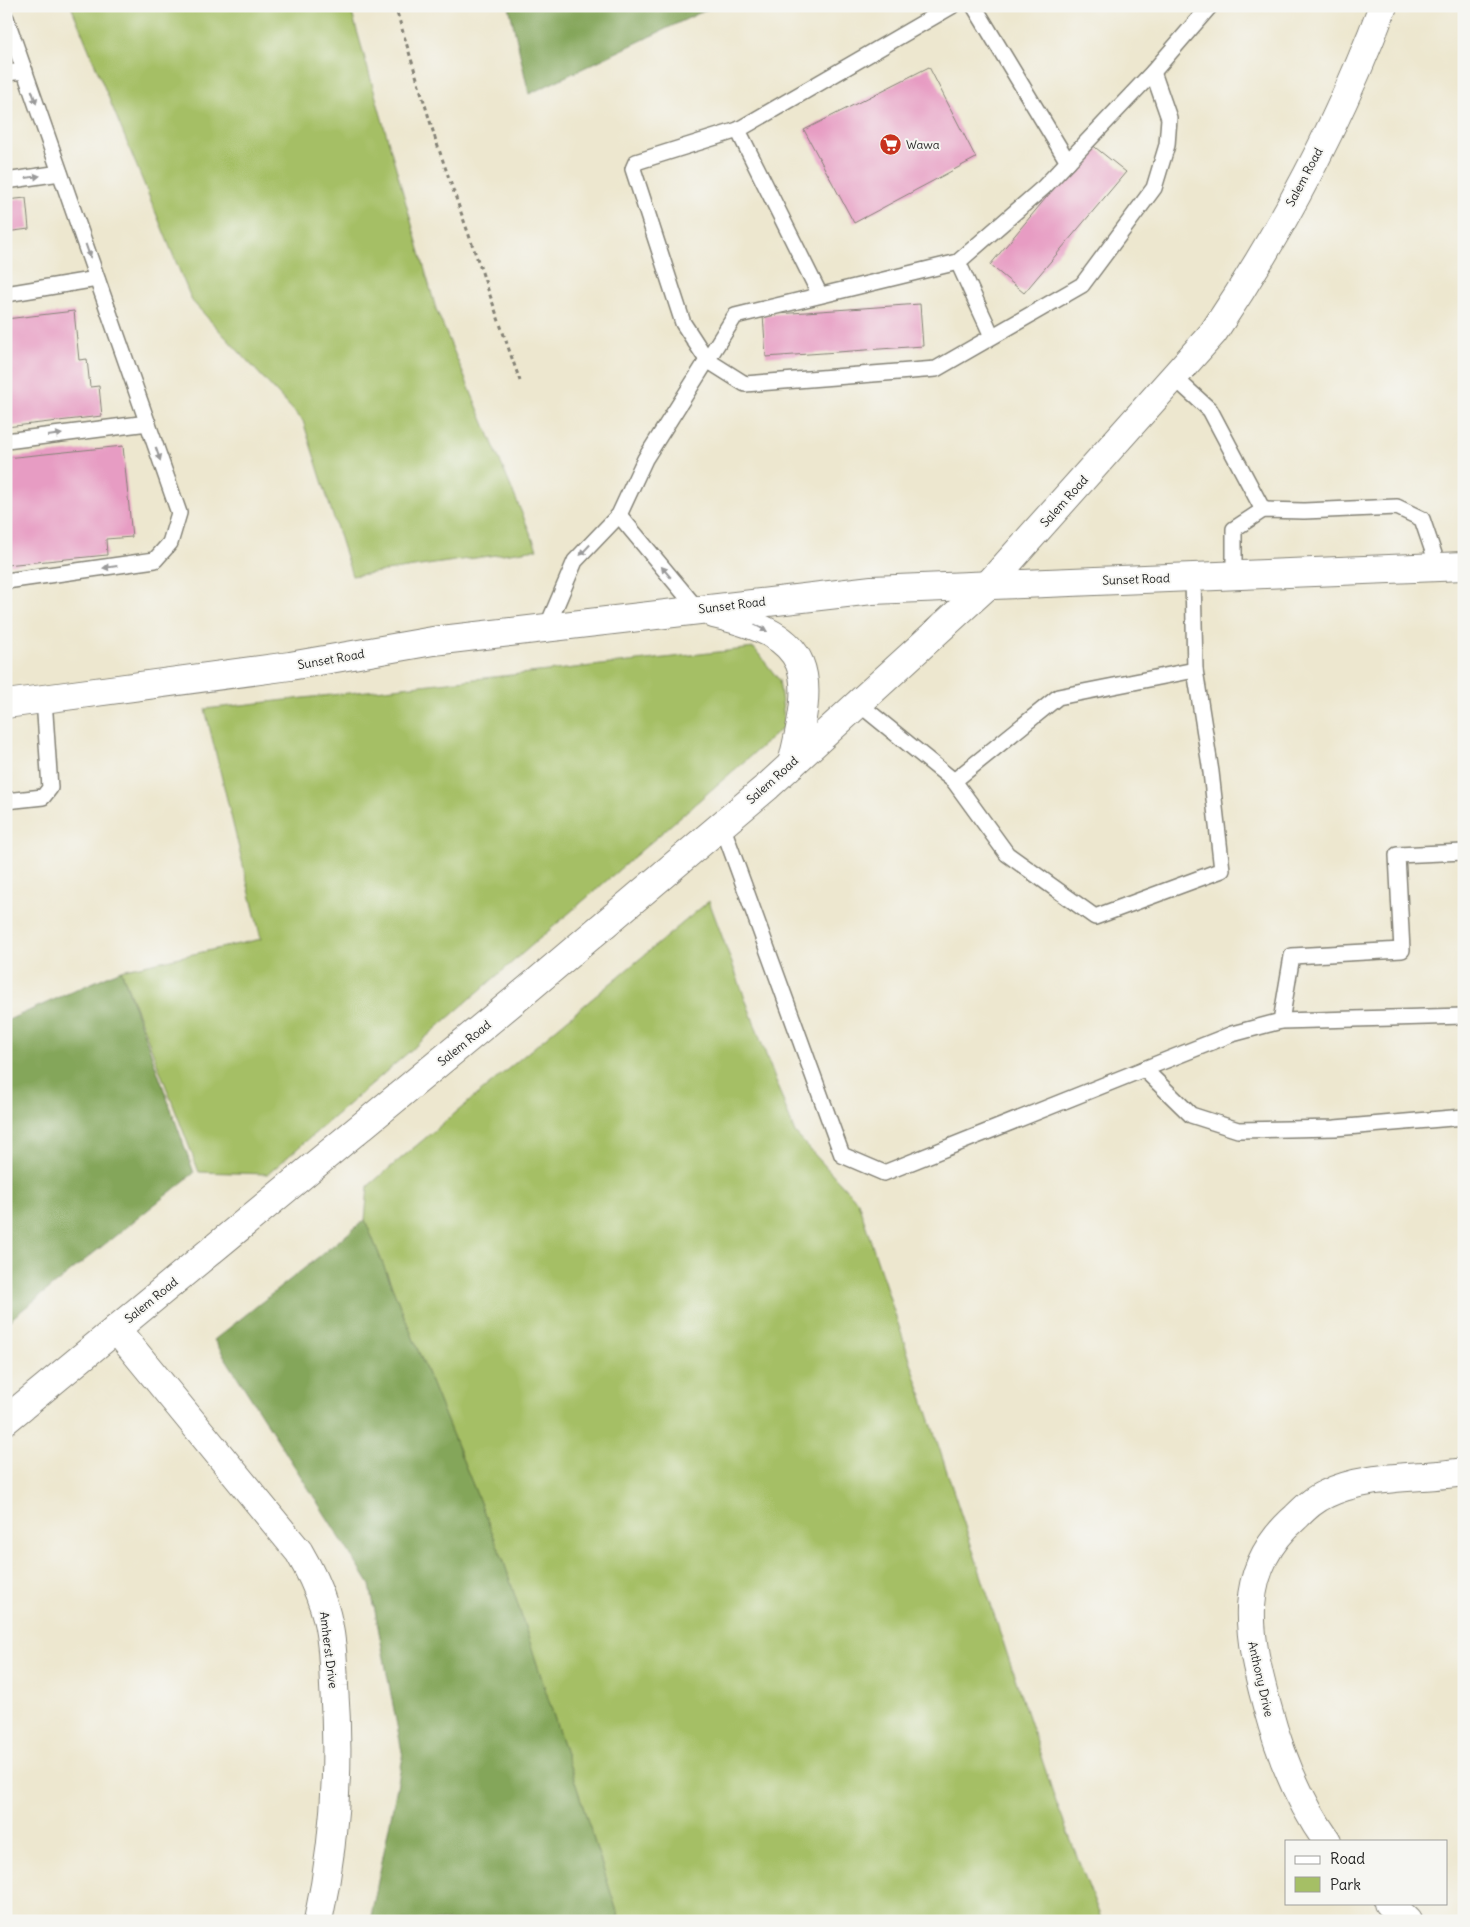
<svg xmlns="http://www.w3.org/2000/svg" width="1470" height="1927" font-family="Delius,sans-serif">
  <rect width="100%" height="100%" fill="#f6f6f2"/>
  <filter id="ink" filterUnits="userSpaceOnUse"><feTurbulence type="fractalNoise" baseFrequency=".02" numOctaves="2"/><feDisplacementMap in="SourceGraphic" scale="10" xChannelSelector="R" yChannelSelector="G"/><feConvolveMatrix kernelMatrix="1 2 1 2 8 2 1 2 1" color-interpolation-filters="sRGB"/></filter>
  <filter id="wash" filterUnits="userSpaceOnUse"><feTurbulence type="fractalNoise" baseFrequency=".0096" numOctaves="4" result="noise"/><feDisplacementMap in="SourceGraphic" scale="20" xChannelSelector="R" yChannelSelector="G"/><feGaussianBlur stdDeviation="1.12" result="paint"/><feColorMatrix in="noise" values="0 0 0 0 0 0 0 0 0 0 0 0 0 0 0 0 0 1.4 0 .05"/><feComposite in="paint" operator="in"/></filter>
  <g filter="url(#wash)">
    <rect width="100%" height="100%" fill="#ede7cf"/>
    <g fill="#a5bf65" stroke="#606e40">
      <polygon points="71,6 350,6 436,309 537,549 352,576 303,421 192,301"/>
      <polygon points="754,648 779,680 785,726 268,1174 199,1172 121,970 261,939 205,709"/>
      <polygon points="709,901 795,1133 858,1202 1056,1802 1102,1921 620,1921 503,1559 365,1220 368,1186"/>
    </g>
    <g fill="#84a65a" stroke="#50613b">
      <polygon points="509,6 714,6 529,94"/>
      <polygon points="121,970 194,1173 6,1323 6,1021"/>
      <polygon points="365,1220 503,1559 620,1921 370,1921 403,1757 370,1585 214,1340"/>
    </g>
    <g id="blocks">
      <g fill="#e79cc3">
        <polygon points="929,67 976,158 854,223 804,130"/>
        <polygon points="1091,144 1126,172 1024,293 990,265"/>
        <polygon points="26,198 29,229 6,232 6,200"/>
        <polygon points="920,304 923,346 766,357 763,315"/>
        <polygon points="74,311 79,360 87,359 90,387 99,386 102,416 6,427 6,319"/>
        <polygon points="123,446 132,537 106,539 107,555 6,565 6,458"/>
      </g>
    </g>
  </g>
  <g filter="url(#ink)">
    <use href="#blocks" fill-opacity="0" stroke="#848276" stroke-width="1"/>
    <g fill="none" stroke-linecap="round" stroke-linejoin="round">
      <defs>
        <g id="service">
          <polyline points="974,6 1068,162"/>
          <polyline points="6,18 179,513 170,543 155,560 6,581"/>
          <polyline points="6,73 25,71"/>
          <polyline points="738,130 636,162 633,169 683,323 707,360 745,384 936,369 1082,285 1154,188 1167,145 1169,118 1153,72"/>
          <polyline points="6,181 60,173"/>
          <polyline points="958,262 992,336"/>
          <polyline points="6,294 97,279"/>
          <polyline points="820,295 738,130 952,6"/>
          <polyline points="1175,378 1210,410 1263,510"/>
          <polyline points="6,441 148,423"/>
          <polyline points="619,515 698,610"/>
          <polyline points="1234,575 1234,529 1263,510 1304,511 1397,507 1422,519 1438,566"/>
          <polyline points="547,627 575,561 619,515 645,459 735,316 958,262 1044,187 1153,72 1210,6"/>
          <polyline points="858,703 954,781 1007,854 1095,917 1222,870 1211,772 1195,670 1193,577"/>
          <polyline points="954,781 1058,697 1195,670"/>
          <polyline points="6,801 43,797 50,788 44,699"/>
          <polyline points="722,825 842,1155 884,1173 1144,1069 1191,1115 1238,1130 1335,1128 1464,1117"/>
          <polyline points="1281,1021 1464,1016"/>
          <polyline points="1144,1069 1232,1034 1281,1021 1292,956 1402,950 1397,855 1464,852"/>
        </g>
        <g id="minor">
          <path d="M116 1329 299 1552C309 1569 318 1588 324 1607 332 1632 333 1660 334 1686 340 1765 335 1843 318 1921"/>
          <path d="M1327 1841C1298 1800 1280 1755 1267 1706 1248 1636 1234 1571 1296 1517 1305 1508 1314 1499 1326 1494 1367 1474 1420 1479 1464 1472"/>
          <polyline points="1388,1903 1407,1921"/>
        </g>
        <g id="tertiary">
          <path d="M714 614C815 637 815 672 792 764"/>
          <polyline points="6,704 290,666 433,641 872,590 1464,566"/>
          <path d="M6 1420 527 990 768 786 988 585 1213 333C1281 232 1340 120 1383 6"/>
        </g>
      </defs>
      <use href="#service" stroke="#848276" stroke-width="18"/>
      <use href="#minor" stroke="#848276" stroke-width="30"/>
      <use href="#tertiary" stroke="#848276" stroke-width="30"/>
      <polyline stroke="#848276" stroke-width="3" stroke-dasharray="4 4" stroke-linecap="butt" points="395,6 436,141 520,381"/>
      <use href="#service" stroke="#fff" stroke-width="15"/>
      <use href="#minor" stroke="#fff" stroke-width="28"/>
      <use href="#tertiary" stroke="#fff" stroke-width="28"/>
    </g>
    <defs><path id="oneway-solid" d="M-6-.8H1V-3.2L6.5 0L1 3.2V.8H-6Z" transform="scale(1.25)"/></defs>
    <g fill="#999">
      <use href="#oneway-solid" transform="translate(34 97) rotate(71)"/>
      <use href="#oneway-solid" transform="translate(33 177) rotate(-8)"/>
      <use href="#oneway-solid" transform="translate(88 251) rotate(71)"/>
      <use href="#oneway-solid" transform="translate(55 435) rotate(-7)"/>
      <use href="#oneway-solid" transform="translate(158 454) rotate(71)"/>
      <use href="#oneway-solid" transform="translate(585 550) rotate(133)"/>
      <use href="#oneway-solid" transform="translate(110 567) rotate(172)"/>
      <use href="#oneway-solid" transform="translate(666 572) rotate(-130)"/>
      <use href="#oneway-solid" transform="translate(761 628) rotate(29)"/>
    </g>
  </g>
  <defs>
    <symbol id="supermarket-disc" viewBox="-11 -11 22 22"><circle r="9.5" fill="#c8321e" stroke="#f6f6f2"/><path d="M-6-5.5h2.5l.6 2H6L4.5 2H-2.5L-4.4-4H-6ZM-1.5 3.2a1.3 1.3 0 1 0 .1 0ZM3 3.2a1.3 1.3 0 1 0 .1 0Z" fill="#fff"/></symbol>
  </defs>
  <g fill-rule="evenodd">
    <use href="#supermarket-disc" x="878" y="132" width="25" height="25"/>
  </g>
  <g text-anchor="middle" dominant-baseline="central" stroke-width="4" stroke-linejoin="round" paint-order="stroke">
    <g font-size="12" fill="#1c1c1c" stroke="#f6f6f2" text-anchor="start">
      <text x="906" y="144">Wawa</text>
    </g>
    <g font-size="12" fill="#1c1c1c" stroke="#f6f6f2">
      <text transform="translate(1304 177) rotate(-62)">Salem Road</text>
      <text transform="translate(1064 501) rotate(-48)">Salem Road</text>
      <text transform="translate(1136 579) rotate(-2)">Sunset Road</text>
      <text transform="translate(732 605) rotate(-7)">Sunset Road</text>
      <text transform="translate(331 659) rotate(-10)">Sunset Road</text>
      <text transform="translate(772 780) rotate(-42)">Salem Road</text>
      <text transform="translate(464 1043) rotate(-39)">Salem Road</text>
      <text transform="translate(151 1300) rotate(-39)">Salem Road</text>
      <text transform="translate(329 1650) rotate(83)">Amherst Drive</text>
      <text transform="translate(1261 1679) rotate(77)">Anthony Drive</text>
    </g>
  </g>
  <rect width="1470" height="1927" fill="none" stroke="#f6f6f2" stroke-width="25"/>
  <rect x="1285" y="1840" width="162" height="65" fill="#f6f6f2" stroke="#9f9f9c"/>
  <rect x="1295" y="1856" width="25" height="8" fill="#ffffff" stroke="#9f9f9c"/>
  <text x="1330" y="1864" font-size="15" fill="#1c1c1c">Road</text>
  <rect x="1295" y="1877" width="25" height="15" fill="#a5bf65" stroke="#9f9f9c"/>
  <text x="1330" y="1890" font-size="15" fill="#1c1c1c">Park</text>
</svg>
